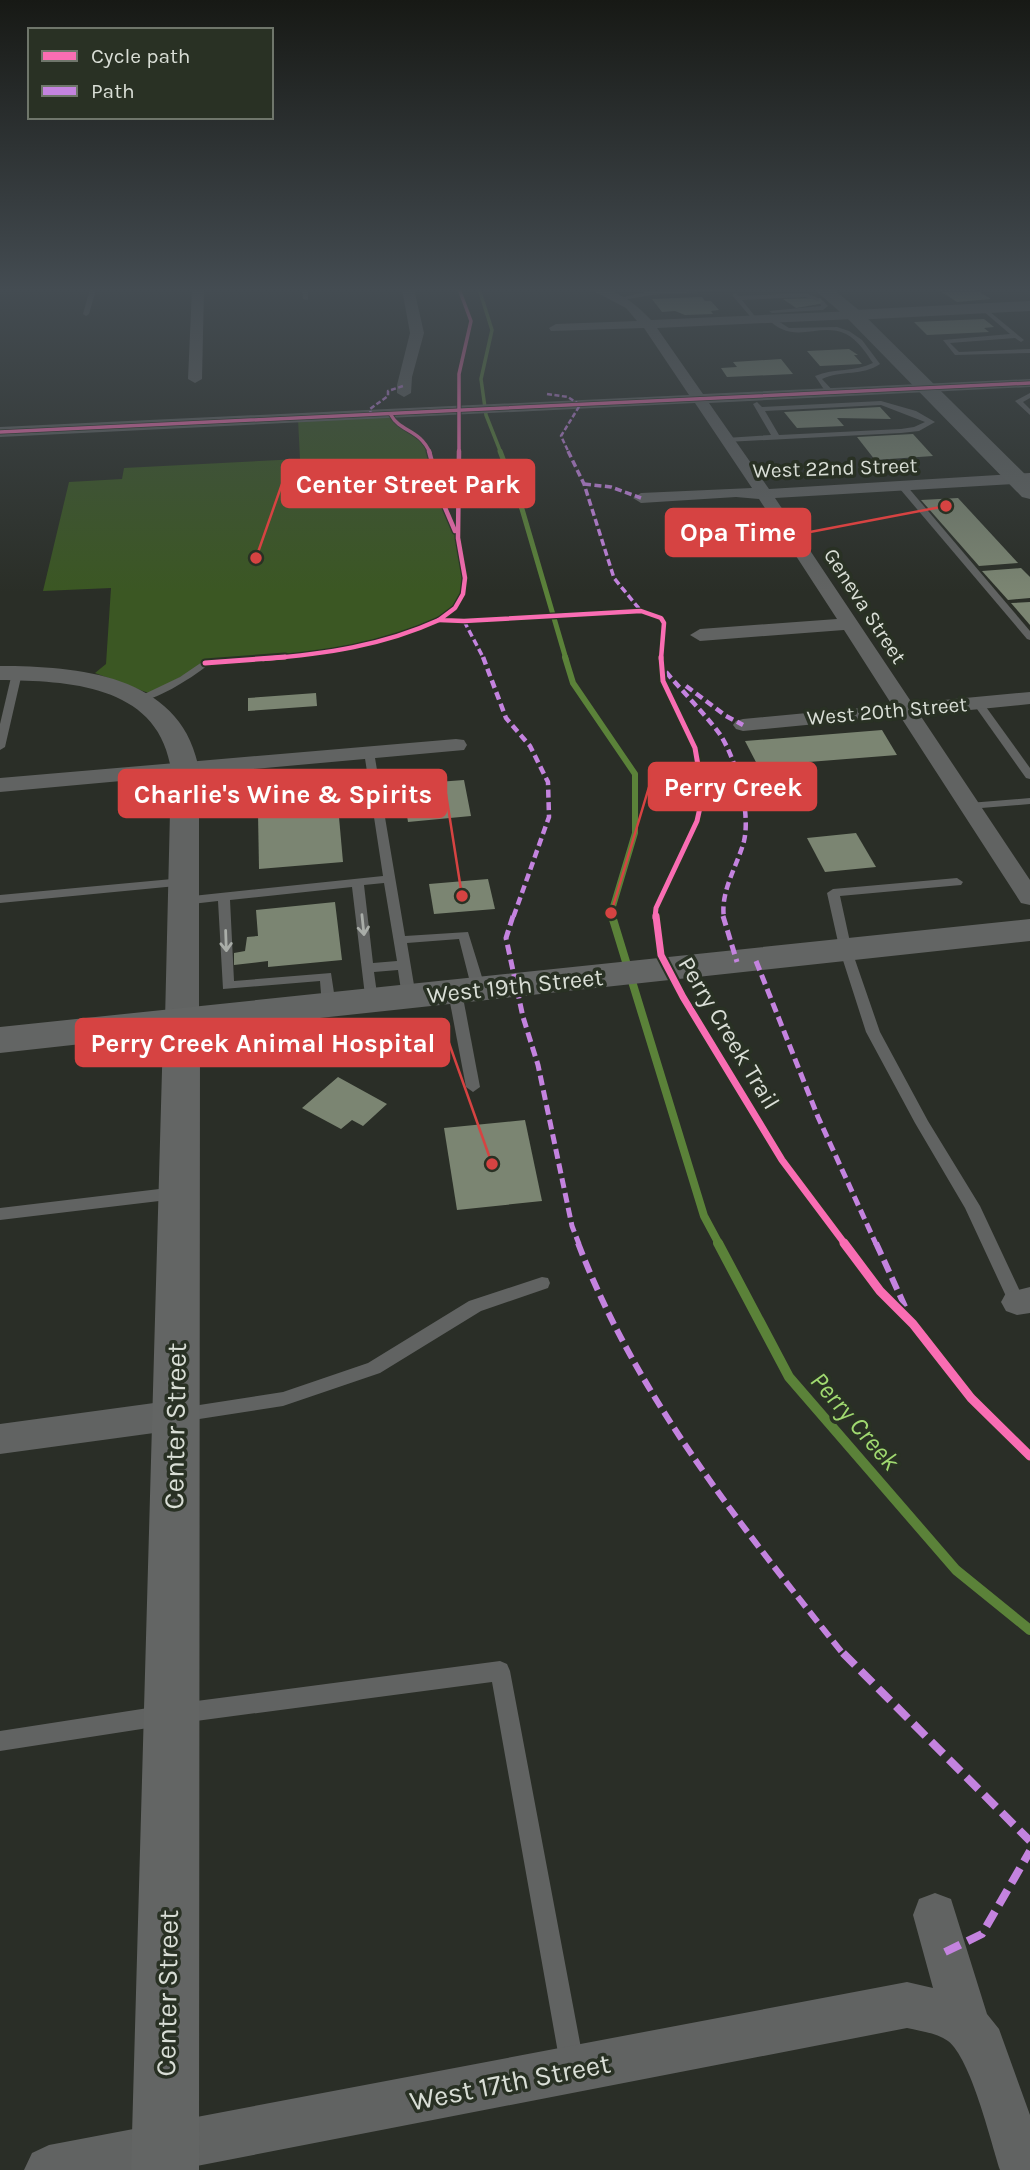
<svg xmlns="http://www.w3.org/2000/svg" width="1030" height="2170" font-family="Karla,sans-serif">
  <rect width="100%" height="100%" fill="#2a2e27"/>
  <polygon fill="#3b5723" points="391,415 394,421 422,438 429,450 443,503 458,538 465,578 463,594 455,608 429,625 339,652 205,663 151,694 95,673 106,664 111,588 43,591 69,482 122,479 124,468 300,459 298,419"/>
  <g fill="none" stroke-linecap="round" stroke-linejoin="round">
    <polyline stroke="#5b8239" stroke-width="3.5" points="479,289 492,330 481,379 486,415 501,453"/>
    <polyline stroke="#5b8239" stroke-width="5" points="500,451 522,509 566,659"/>
    <polyline stroke="#5b8239" stroke-width="6" points="565,657 573,683 635,774 635,833 611,913 613,918"/>
    <polyline stroke="#5b8239" stroke-width="8" points="612,916 704,1216 719,1244"/>
    <polyline stroke="#5b8239" stroke-width="10" points="718,1243 789,1377 956,1570 1030,1630"/>
  </g>
  <g fill="#7b8572">
    <polygon points="937,289 975,289 991,299 957,302"/>
    <polygon points="702,297 705,301 711,301 719,310 711,311 713,314 685,315 675,311 662,312 652,299"/>
    <polygon points="820,298 825,303 796,308 783,299"/>
    <polygon points="984,319 994,327 984,328 989,332 927,335 914,322"/>
    <polygon points="849,349 858,355 854,355 862,364 820,366 807,351"/>
    <polygon points="781,359 793,374 727,377 721,368 737,367 733,362"/>
    <polygon points="880,407 891,419 837,418 844,426 797,428 784,412"/>
    <polygon points="913,434 933,456 875,460 857,437"/>
    <polygon points="958,498 1018,563 979,566 921,500"/>
    <polygon points="1021,568 1030,577 1030,598 1008,600 982,571"/>
    <polygon points="1030,602 1030,625 1011,603"/>
    <polygon points="316,693 317,706 248,711 248,698"/>
    <polygon points="882,730 897,755 758,766 745,741"/>
    <polygon points="464,780 471,816 408,822 405,804 386,805 384,786"/>
    <polygon points="338,806 343,862 259,869 258,813"/>
    <polygon points="856,833 876,867 825,872 807,838"/>
    <polygon points="488,879 495,909 434,914 429,884"/>
    <polygon points="335,902 342,960 268,967 268,961 234,965 234,953 245,951 247,937 258,936 256,910"/>
    <polygon points="338,1077 387,1104 363,1126 352,1120 341,1129 302,1108"/>
    <polygon points="525,1120 542,1201 457,1210 444,1128"/>
  </g>
  <g fill="none" stroke-linecap="round" stroke-linejoin="round">
    <g fill="#616362" fill-rule="evenodd">
      <polygon points="90,289 96,289 89,314 86,316 83,314"/>
      <polygon points="302,289 308,289 308,300 303,299"/>
      <polygon points="718,289 734,290 651,295 617,301 614,299 651,291"/>
      <polygon points="805,293 821,299 818,301 805,297 742,300 757,319 754,321 732,295 735,293 739,296"/>
      <polygon points="823,301 828,306 823,310 772,313 769,311 821,306 820,303"/>
      <polygon points="984,307 1024,340 1021,342 1015,338 950,343 959,352 1030,349 1030,353 955,355 943,340 1010,334 982,310"/>
      <path d="M770 316 789 328 837 327 849 331 862 340 880 364C863 376 841 370 822 379L834 392 827 394 815 376C834 368 855 372 873 363 866 353 858 340 846 334 818 321 794 347 767 318Z"/>
      <polygon points="1030,393 1030,398 1023,402 1030,409 1030,415 1015,401"/>
      <path d="M881 401 916 411 935 422 919 431 901 433 726 442 722 440 726 438 771 435 753 404 757 402 762 407ZM881 405 925 422 914 427 901 429 779 435 765 411Z"/>
      <polygon points="900,485 906,485 1030,631 1030,640 1027,639 900,489"/>
      <path d="M205 660 210 663 208 665C196 675 147 708 134 699L180 677Z"/>
      <polygon points="17,670 22,673 5,747 0,750 0,724 12,673"/>
      <polygon points="977,699 981,700 1030,768 1030,779 1026,778 972,702"/>
      <path d="M369 749 374 752 405 936 468 932 486 990 479 994 472 990 459 939 407 943 416 997 414 1000 409 1001 402 997 398 970 374 972 378 1001 376 1004H366L352 887 230 900 234 981 331 973 336 1006 334 1009 329 1010 322 1006 320 981 223 989 218 901 183 905 177 901 183 897 383 876 364 752ZM384 883 397 961 373 963 364 885Z"/>
      <polygon points="1030,798 1030,804 969,809 963,806 969,803"/>
      <polygon points="183,878 189,882 187,885 0,903 0,895"/>
      <polygon points="957,878 963,882 961,885 840,896 852,951 880,1032 928,1121 980,1206 1025,1302 1023,1307 1017,1309 1011,1307 965,1208 915,1123 866,1032 840,951 827,893 833,889"/>
      <polygon points="455,988 462,992 480,1087 473,1092 466,1087 448,992"/>
      <polygon points="176,1187 181,1189 184,1193 181,1197 176,1199 0,1220 0,1208"/>
      <polygon points="542,1277 548,1278 550,1283 548,1288 481,1311 380,1373 283,1406 180,1422 174,1420 171,1415 174,1410 180,1408 283,1392 368,1363 469,1301"/>
      <polygon points="500,1661 507,1664 510,1671 584,2064 580,2072 572,2076 564,2072 560,2064 492,1682 181,1723 174,1720 171,1713 174,1706 181,1703"/>
      <polygon points="161,1706 168,1709 171,1716 168,1723 161,1726 0,1751 0,1731"/>
    </g>
    <g fill="#616362" fill-rule="evenodd">
      <polygon points="192,289 204,289 202,379 195,383 188,379"/>
      <polygon points="402,289 414,289 424,333 412,377 411,393 404,397 397,393 397,385 410,333"/>
      <path d="M590 289C615 287 634 302 651 320L854 311 860 315 854 319 657 328 703 394 1030 379V387L709 403 769 489 1030 473V483L775 498 912 703 1030 692V704L920 715 1030 880V905L1021 903 900 716 743 731 736 729 733 725 736 721 743 719 892 705 844 630 700 641 690 635 700 629 837 619 759 499 736 497 641 503 633 498 641 493 752 488 695 403 0 437V427L689 395 644 328 551 331 549 328 556 324 637 321 626 308Z"/>
      <polygon points="456,739 464,740 467,745 464,750 0,792 0,778"/>
      <polygon points="1030,1287 1030,1313 1017,1315 1006,1311 1001,1302 1006,1293"/>
      <polygon points="176,1400 188,1404 193,1415 188,1426 176,1430 0,1454 0,1424"/>
      <path d="M935 1893 951 1899 987 2014 999 2029 1030 2115V2170H1000C990 2139 971 2059 948 2041 937 2033 920 2031 907 2028L176 2170H24L32 2153 49 2145 907 1982 933 1988 913 1915 919 1899Z"/>
    </g>
    <g fill="#616362" fill-rule="evenodd">
      <polygon points="1030,301 1030,311 854,320 846,315 854,310"/>
      <path d="M0 666C79 666 183 675 199 770V1020L194 1028 182 1031 170 1028 165 1020 171 770C159 685 70 681 0 680Z"/>
    </g>
    <polygon fill="#636564" fill-rule="evenodd" points="1030,919 1030,941 200,1031 199,2170 131,2170 163,1035 0,1053 0,1027"/>
    <polygon fill="#616462" fill-rule="evenodd" points="814,289 833,289 860,311 1030,479 1030,499 1022,497 848,319"/>
    <g stroke="#c483df" stroke-width="2.5" stroke-dasharray="5 2.5" stroke-linecap="butt">
      <polyline points="547,394 568,397 580,405 561,436 569,453"/>
      <polyline points="371,416 370,409 388,396 388,391 403,386"/>
    </g>
    <g stroke="#c483df" stroke-width="3.5" stroke-dasharray="7 3.5" stroke-linecap="butt">
      <polyline points="568,451 584,484 614,578 641,611"/>
      <polyline points="584,484 611,487 641,498"/>
      <polyline points="464,621 484,659"/>
    </g>
    <g stroke="#c483df" stroke-width="4.5" stroke-dasharray="8 4.5" stroke-linecap="butt">
      <polyline points="483,657 506,718 530,746 548,782 549,817 513,918"/>
      <path d="M666 672C683 692 703 712 719 733 736 758 751 811 744 841 737 867 720 891 724 918"/>
      <polyline points="686,686 726,716 743,725"/>
    </g>
    <g stroke="#c483df" stroke-width="5" stroke-dasharray="10 5" stroke-linecap="butt">
      <polyline points="513,916 506,938 523,1017 538,1065 572,1226 579,1244"/>
      <polyline points="723,916 737,962"/>
      <polyline points="756,961 818,1117 876,1244"/>
    </g>
    <g stroke="#c483df" stroke-width="6" stroke-dasharray="13 6" stroke-linecap="butt">
      <path d="M578 1243C637 1398 742 1527 844 1655"/>
      <polyline points="876,1243 907,1311"/>
    </g>
    <g stroke="#c483df" stroke-width="8" stroke-dasharray="17 8" stroke-linecap="butt">
      <polyline points="843,1653 1030,1841"/>
      <polyline points="945,1952 982,1934 1030,1851"/>
    </g>
    <defs>
      <g id="cycleway-far4">
        <path d="M391 415C400 432 420 429 430 453"/>
        <polyline points="0,432 1030,383"/>
        <polyline points="459,453 459,374 471,321 459,289"/>
      </g>
      <g id="cycleway-far3">
        <polyline points="429,451 443,503 455,531"/>
        <polyline points="459,451 458,538 465,578 463,594 455,608 439,620 464,621 641,611 661,618 664,623 661,659"/>
        <path d="M263 659C324 654 382 646 439 620"/>
      </g>
      <g id="cycleway-far2">
        <polyline points="205,663 285,657"/>
        <polyline points="655,918 656,908 697,821 703,794 695,748 663,681 661,657"/>
      </g>
      <polyline id="cycleway-far1" points="656,916 661,955 683,997 782,1160 845,1244"/>
      <polyline id="cycleway" points="844,1243 880,1291 913,1324 971,1398 1030,1456"/>
    </defs>
    <use href="#cycleway-far4" stroke="#293124" stroke-width="5"/>
    <use href="#cycleway-far3" stroke="#293124" stroke-width="7"/>
    <use href="#cycleway-far2" stroke="#293124" stroke-width="9"/>
    <use href="#cycleway-far1" stroke="#293124" stroke-width="11"/>
    <use href="#cycleway" stroke="#293124" stroke-width="13"/>
    <use href="#cycleway-far4" stroke="#f96db3" stroke-width="3.5"/>
    <use href="#cycleway-far3" stroke="#f96db3" stroke-width="4.5"/>
    <use href="#cycleway-far2" stroke="#f96db3" stroke-width="5"/>
    <use href="#cycleway-far1" stroke="#f96db3" stroke-width="7"/>
    <use href="#cycleway" stroke="#f96db3" stroke-width="9"/>
  </g>
  <defs><path id="oneway-shaft" d="M-6 0H5M1.5-3L5.5 0L1.5 3" fill="none" stroke-width="1.6" stroke-linecap="round" stroke-linejoin="round" transform="scale(1.75)"/></defs>
  <g stroke="#a9ada8">
    <use href="#oneway-shaft" transform="translate(363 925) rotate(84)"/>
    <use href="#oneway-shaft" transform="translate(226 941) rotate(88)"/>
  </g>
  <linearGradient id="sky" x2="0" y2="1"><stop stop-color="#171915"/><stop offset="0.49" stop-color="#444c52"/><stop offset="1" stop-color="#444c52" stop-opacity="0"/></linearGradient>
  <rect width="1030" height="592" fill="url(#sky)"/>
  <g text-anchor="middle" dominant-baseline="central" stroke-width="7" stroke-linejoin="round" paint-order="stroke">
    <g font-size="21" fill="#d9ded6" stroke="#293124">
      <text transform="translate(835 468) rotate(-2)">West 22nd Street</text>
      <text transform="translate(865 606) rotate(57)">Geneva Street</text>
      <text transform="translate(887 711) rotate(-5)">West 20th Street</text>
    </g>
    <g font-size="24" fill="#d9ded6" stroke="#293124">
      <text transform="translate(515 986) rotate(-6)">West 19th Street</text>
      <text transform="translate(729 1033) rotate(59)">Perry Creek Trail</text>
    </g>
    <g font-size="26" font-style="italic" fill="#a0d970" stroke="#293124">
      <text transform="translate(855 1421) rotate(49)">Perry Creek</text>
    </g>
    <g font-size="28" fill="#d9ded6" stroke="#293124">
      <text transform="translate(175 1426) rotate(-89)">Center Street</text>
      <text transform="translate(167 1993) rotate(-89)">Center Street</text>
      <text transform="translate(510 2082) rotate(-11)">West 17th Street</text>
    </g>
  </g>
  <path fill="none" stroke="#d64342" stroke-width="2.5" d="M256 558L282 484M946 506L810 532M611 913L649 787M462 896L446 794M492 1164L449 1043"/>
  <g fill="#d64342" stroke="#293124" stroke-width="2.5">
    <circle cx="256" cy="558" r="7"/>
    <circle cx="946" cy="506" r="7"/>
    <circle cx="611" cy="913" r="7"/>
    <circle cx="462" cy="896" r="7"/>
    <circle cx="492" cy="1164" r="7"/>
  </g>
  <g fill="#d64342" stroke="#d64342" stroke-width="2.5">
    <rect x="282" y="460" width="252" height="47" rx="7"/>
    <rect x="666" y="509" width="144" height="47" rx="7"/>
    <rect x="649" y="763" width="167" height="47" rx="7"/>
    <rect x="119" y="770" width="327" height="47" rx="7"/>
    <rect x="76" y="1019" width="373" height="47" rx="7"/>
  </g>
  <g font-size="26" text-anchor="middle" font-weight="bold" fill="#fff">
    <text x="408" y="493">Center Street Park</text>
    <text x="738" y="541">Opa Time</text>
    <text x="733" y="796">Perry Creek</text>
    <text x="283" y="803">Charlie's Wine &amp; Spirits</text>
    <text x="263" y="1052">Perry Creek Animal Hospital</text>
  </g>
  <rect x="28" y="28" width="245" height="91" fill="#293124" stroke="#6f766b" stroke-width="2"/>
  <rect x="42" y="51" width="35" height="10" fill="#f96db3" stroke="#6f766b" stroke-width="2"/>
  <text x="91" y="63" font-size="21" fill="#d9ded6">Cycle path</text>
  <rect x="42" y="86" width="35" height="10" fill="#c483df" stroke="#6f766b" stroke-width="2"/>
  <text x="91" y="98" font-size="21" fill="#d9ded6">Path</text>
</svg>
